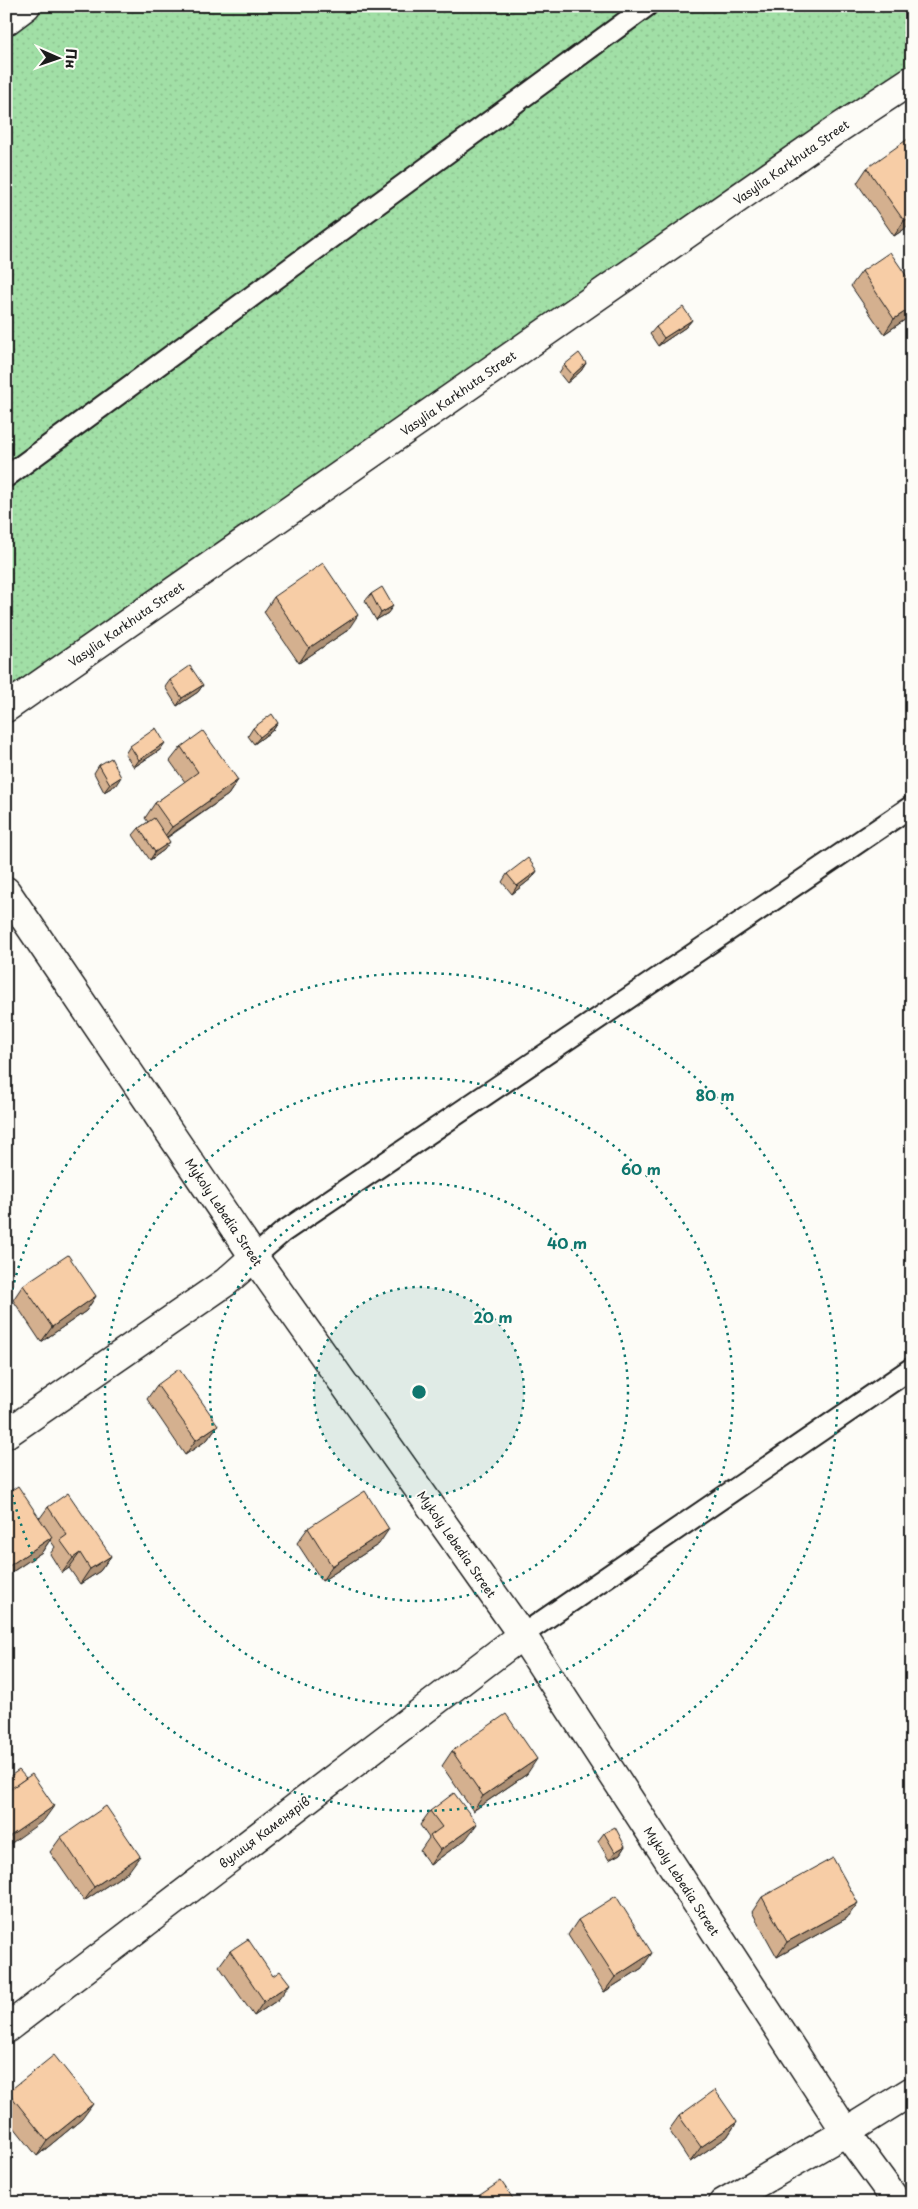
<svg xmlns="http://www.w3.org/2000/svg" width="918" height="2209" font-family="'Playpen Sans',sans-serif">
  <defs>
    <pattern id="park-dots" width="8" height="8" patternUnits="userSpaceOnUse" patternTransform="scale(1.25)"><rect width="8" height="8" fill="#a1dfa6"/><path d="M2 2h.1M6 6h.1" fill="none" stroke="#8abf8e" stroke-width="1.8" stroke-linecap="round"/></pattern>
  </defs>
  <rect width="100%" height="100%" fill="#fdfcf7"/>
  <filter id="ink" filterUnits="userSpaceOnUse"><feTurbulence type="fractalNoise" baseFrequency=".02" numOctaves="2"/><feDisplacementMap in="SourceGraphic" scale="10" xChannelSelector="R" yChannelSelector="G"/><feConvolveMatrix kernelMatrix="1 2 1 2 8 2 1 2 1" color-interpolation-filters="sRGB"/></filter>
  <g filter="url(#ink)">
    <polygon fill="url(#park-dots)" stroke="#5e7e61" points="6,6 912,6 912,90 6,713"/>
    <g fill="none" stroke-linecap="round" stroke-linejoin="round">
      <defs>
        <g id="lane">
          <polyline points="6,477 647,6"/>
          <polyline points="254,1257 283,1232 912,806"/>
          <polyline points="522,1635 912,1368"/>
        </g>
        <g id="street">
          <polyline points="6,21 26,6"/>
          <polyline points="6,708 836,130 912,80"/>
          <polyline points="6,891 254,1257 522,1635 846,2132 898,2203"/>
          <polyline points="6,1434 226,1282 254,1257"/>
          <polyline points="6,2029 522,1635"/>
          <polyline points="723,2203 846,2132 912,2091"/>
        </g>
      </defs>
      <use href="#lane" stroke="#1c1c1c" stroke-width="24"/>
      <use href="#street" stroke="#1c1c1c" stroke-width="31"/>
      <use href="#lane" stroke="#fdfcf7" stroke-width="20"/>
      <use href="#street" stroke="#fdfcf7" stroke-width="28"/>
    </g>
    <g fill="#d4b08f" stroke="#1c1c1c">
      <polygon points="867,168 912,224 894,236 857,183"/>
      <polygon points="862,271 912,284 912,315 884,334 851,286"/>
      <polygon points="692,320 686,327 658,346 650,334 656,327"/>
      <polygon points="586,363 581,371 567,383 559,373 564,365"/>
      <polygon points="371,594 388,613 376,620 365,601"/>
      <polygon points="274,597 348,630 299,663 264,612"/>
      <polygon points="170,680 203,685 198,692 177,706 165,687"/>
      <polygon points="278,723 273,730 254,744 248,736 253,728"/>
      <polygon points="130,746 160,750 134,767 125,754"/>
      <polygon points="181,747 238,780 228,795 167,838 164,850 150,860 133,835 139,828 148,822 145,818 155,803 185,782 170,761"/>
      <polygon points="99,765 116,785 104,792 94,773"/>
      <polygon points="537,871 532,878 512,894 502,882 507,874"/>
      <polygon points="23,1285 96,1296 86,1311 41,1342 13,1300"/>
      <polygon points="157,1385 218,1425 207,1440 185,1455 147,1399"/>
      <polygon points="6,1494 40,1518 48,1507 111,1556 100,1571 80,1584 69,1568 62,1573 50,1554 55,1547 50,1540 42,1552 6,1576"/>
      <polygon points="308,1528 379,1544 322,1581 297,1543"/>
      <polygon points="452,1751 527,1774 473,1811 442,1766"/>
      <polygon points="430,1811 466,1839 430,1865 420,1851 429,1838 420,1825"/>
      <polygon points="604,1833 625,1846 620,1854 609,1860 598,1841"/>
      <polygon points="61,1837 129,1871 84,1901 50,1852"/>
      <polygon points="762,1897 847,1918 777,1957 752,1912"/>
      <polygon points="578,1920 642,1968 604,1992 568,1935"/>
      <polygon points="230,1951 279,1999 254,2016 219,1966"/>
      <polygon points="8,2092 82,2119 37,2156 6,2117 6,2094"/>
      <polygon points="679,2116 737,2122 727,2137 690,2162 669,2130"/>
    </g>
    <g fill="#ad9074" stroke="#1c1c1c">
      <polygon points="912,216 912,224 894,236 904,221"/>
      <polygon points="912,307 912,315 884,334 894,319"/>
      <polygon points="692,320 686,327 658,346 664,338"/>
      <polygon points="586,363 581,371 567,383 573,375"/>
      <polygon points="393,606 388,613 376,620 381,613"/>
      <polygon points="358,615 348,630 299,663 309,648"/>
      <polygon points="203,685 198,692 177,706 182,698"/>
      <polygon points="278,723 273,730 254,744 260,737"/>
      <polygon points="165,743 160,750 134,767 139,760"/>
      <polygon points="121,777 116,785 104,792 110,784"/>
      <polygon points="238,780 228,795 161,841 172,827"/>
      <polygon points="170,842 164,850 150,860 155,852"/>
      <polygon points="537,871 532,878 512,894 517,886"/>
      <polygon points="96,1296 86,1311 41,1342 52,1327"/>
      <polygon points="218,1425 207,1440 185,1455 196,1440"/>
      <polygon points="389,1529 379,1544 322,1581 332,1566"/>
      <polygon points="52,1537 42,1552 6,1576 6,1568"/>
      <polygon points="80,1553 69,1568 62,1573 73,1558"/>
      <polygon points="111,1556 100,1571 80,1584 90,1569"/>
      <polygon points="537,1759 527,1774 473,1811 483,1796"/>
      <polygon points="54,1806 44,1820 6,1847 6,1839"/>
      <polygon points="477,1824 466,1839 430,1865 440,1850"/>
      <polygon points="625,1846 620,1854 609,1860 615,1852"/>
      <polygon points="140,1856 129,1871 84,1901 94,1887"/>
      <polygon points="858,1903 847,1918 777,1957 787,1942"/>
      <polygon points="652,1953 642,1968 604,1992 615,1977"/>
      <polygon points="290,1984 279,1999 254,2016 264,2001"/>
      <polygon points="93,2104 82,2119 37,2156 47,2141"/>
      <polygon points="737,2122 727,2137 690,2162 701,2147"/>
    </g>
    <g fill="#f7cda6" stroke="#1c1c1c">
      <polygon points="912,136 912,216 904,221 867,168"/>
      <polygon points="890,252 912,284 912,307 894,319 862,271"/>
      <polygon points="683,307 692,320 664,338 656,327"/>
      <polygon points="579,353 586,363 573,375 564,365"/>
      <polygon points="323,563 358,615 309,648 274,597"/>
      <polygon points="382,587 393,606 381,613 371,594"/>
      <polygon points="190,666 203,685 182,698 170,680"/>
      <polygon points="272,714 278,723 260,737 253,728"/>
      <polygon points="156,728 165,743 139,760 130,746"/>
      <polygon points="203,731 238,780 172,827 155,803 198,772 181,747"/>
      <polygon points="111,758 121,777 110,784 99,765"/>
      <polygon points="154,818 170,842 155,852 139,828"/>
      <polygon points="528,858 537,871 517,886 507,874"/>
      <polygon points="68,1255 96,1296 52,1327 23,1285"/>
      <polygon points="6,1348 11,1355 6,1358"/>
      <polygon points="179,1369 218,1425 196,1440 157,1385"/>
      <polygon points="18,1486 52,1537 6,1568 6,1494"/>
      <polygon points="365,1491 389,1529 332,1566 308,1528"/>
      <polygon points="68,1493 111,1556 90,1569 80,1553 73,1558 60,1540 67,1535 48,1507"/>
      <polygon points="506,1714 537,1759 483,1796 452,1751"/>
      <polygon points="19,1770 26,1778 7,1792 6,1791 6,1779"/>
      <polygon points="32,1774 54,1806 6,1839 6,1792"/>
      <polygon points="454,1793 477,1824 440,1850 430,1836 442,1827 430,1811"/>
      <polygon points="106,1806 140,1856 94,1887 61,1837"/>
      <polygon points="615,1827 625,1846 615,1852 604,1833"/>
      <polygon points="833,1858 858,1903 787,1942 762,1897"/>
      <polygon points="616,1896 652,1953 615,1977 578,1920"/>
      <polygon points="248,1939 273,1976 280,1971 290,1984 264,2001 230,1951"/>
      <polygon points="54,2055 93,2104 47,2141 8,2092"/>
      <polygon points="715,2090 737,2122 701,2147 679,2116"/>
      <polygon points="501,2181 516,2203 468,2203"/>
    </g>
  </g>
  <circle cx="419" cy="1392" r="105" fill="#0f766e" fill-opacity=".12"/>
  <g fill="none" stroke="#0f766e" stroke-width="2.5" stroke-dasharray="2.5 5">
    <circle cx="419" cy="1392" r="105"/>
    <circle cx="419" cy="1392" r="209"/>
    <circle cx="419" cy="1392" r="314"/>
    <path d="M6 1319A419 419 0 1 1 6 1465"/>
  </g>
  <g text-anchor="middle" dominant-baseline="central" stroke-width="4" stroke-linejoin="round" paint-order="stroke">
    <g font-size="12" fill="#1c1c1c" stroke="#fdfcf7">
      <text transform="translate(791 162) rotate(-35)">Vasylia Karkhuta Street</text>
      <text transform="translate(458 393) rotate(-35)">Vasylia Karkhuta Street</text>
      <text transform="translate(126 624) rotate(-35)">Vasylia Karkhuta Street</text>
      <text transform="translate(224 1212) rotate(56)">Mykoly Lebedia Street</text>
      <text transform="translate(457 1544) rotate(55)">Mykoly Lebedia Street</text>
      <text transform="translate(264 1832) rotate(-37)">вулиця Каменярів</text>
      <text transform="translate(682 1881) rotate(57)">Mykoly Lebedia Street</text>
    </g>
  </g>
  <circle cx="419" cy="1392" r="8" fill="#0f766e" stroke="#fdfcf7" stroke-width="2.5"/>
  <g font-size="15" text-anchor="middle" font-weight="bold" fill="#0f766e" stroke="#fdfcf7" stroke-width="4" stroke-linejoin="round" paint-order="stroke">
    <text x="715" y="1101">80 m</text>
    <text x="641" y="1175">60 m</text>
    <text x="567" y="1249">40 m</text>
    <text x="493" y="1323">20 m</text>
  </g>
  <rect width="918" height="2209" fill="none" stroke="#fdfcf7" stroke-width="25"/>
  <rect x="12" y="12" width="893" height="2184" fill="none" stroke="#1c1c1c" stroke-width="2" filter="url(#ink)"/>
  <g transform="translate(58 58) rotate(92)" stroke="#fdfcf7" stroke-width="4" paint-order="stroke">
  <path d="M0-4L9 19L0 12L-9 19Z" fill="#1c1c1c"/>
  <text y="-8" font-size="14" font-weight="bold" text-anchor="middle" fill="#1c1c1c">Пн</text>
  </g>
</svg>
